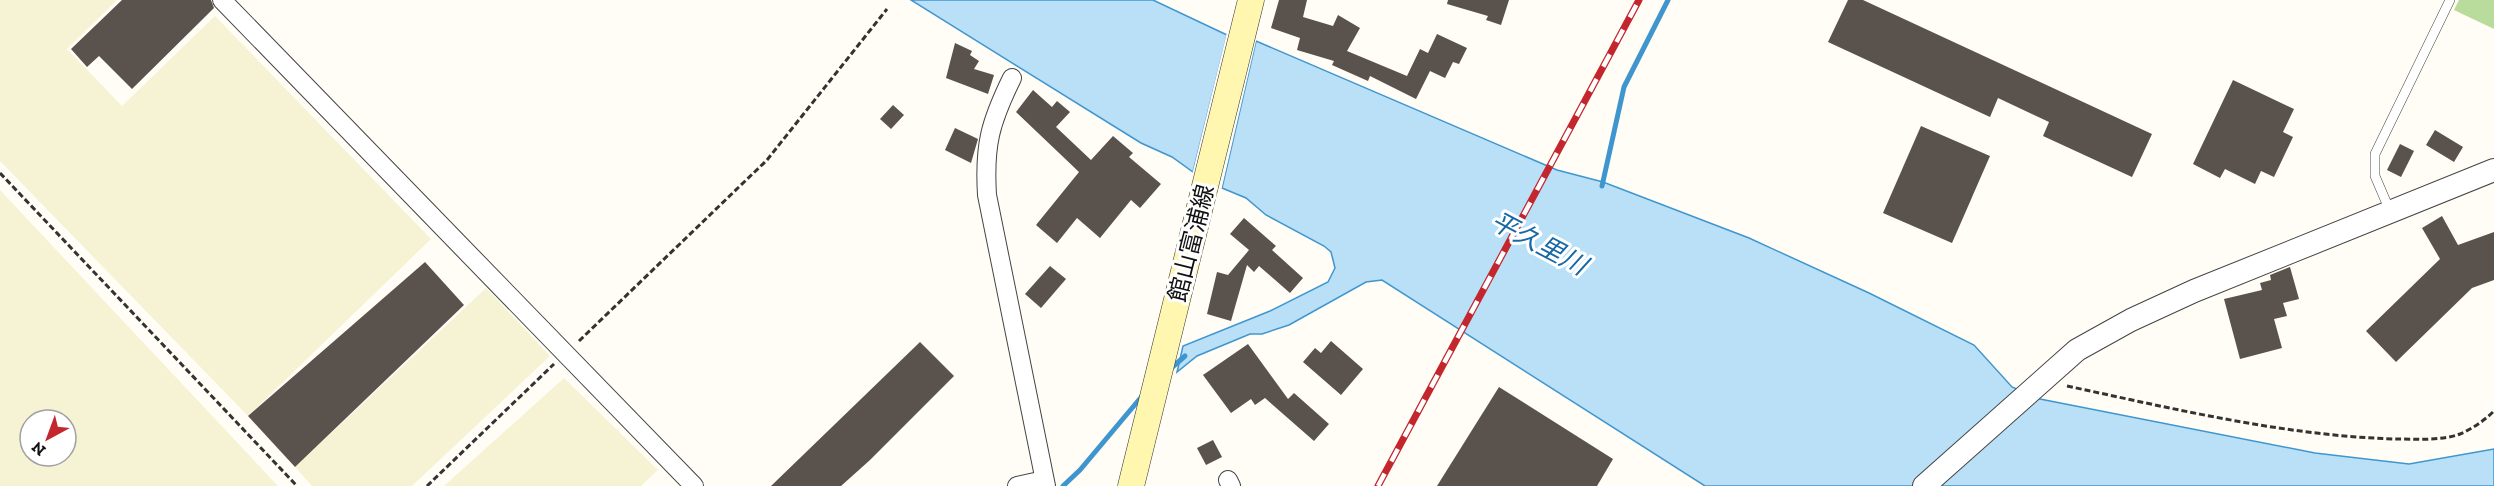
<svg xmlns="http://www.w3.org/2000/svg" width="2494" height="486" font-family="'Zilla Slab','Noto Sans JP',serif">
  <rect width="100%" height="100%" fill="#fffdf5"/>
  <g fill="#f6f3d4" fill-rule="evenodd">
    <polygon points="0,0 117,0 67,49 122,106 215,16 431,239 248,416 0,161"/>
    <path d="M0 190 278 486H0ZM30 420H66V456H30Z"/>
    <polygon points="486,288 550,356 412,486 312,486 295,467"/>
    <polygon points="564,378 658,470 641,486 444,486"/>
  </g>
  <polygon fill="#b9dc9c" points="2459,0 2494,0 2494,29 2454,10"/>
  <g fill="#b9e0f7" stroke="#3f96cf" stroke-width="1.5">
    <polygon points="911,0 1153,0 1227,35 1193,172 1172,157 1141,143"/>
    <polygon points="1256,41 1557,170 1603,182 1749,238 1869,293 1974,345 2012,387 2040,399 2315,453 2409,464 2494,449 2494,486 1705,486 1382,280 1366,282 1289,325 1262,334 1250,334 1197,356 1177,372 1183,346 1270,311 1328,282 1335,268 1331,252 1324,246 1266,215 1246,198 1222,188"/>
  </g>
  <g fill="#fffdf5">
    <polygon points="1227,32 1230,36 1196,173 1192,175"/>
    <polygon points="1257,38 1256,41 1221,191 1219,187 1253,41"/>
  </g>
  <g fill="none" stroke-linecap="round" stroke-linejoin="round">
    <g stroke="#3f96cf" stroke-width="5">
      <polyline points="1602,186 1624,87 1668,0"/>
      <polyline points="1169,370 1185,356"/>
      <polyline points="1063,486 1080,470 1143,395"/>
    </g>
  </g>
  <g fill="#5a524d">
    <polygon points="122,0 211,0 214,8 132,89 99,56 87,67 71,49"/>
    <polygon points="1279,0 1307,0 1303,17 1333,26 1338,15 1360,28 1347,51 1407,76 1420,49 1428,53 1437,34 1467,48 1459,64 1453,62 1445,78 1430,71 1416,99 1370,76 1368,81 1332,65 1334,61 1297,50 1300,38 1271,28"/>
    <polygon points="1448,0 1509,0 1501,25 1486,20 1488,16 1447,4"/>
    <polygon points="1848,0 1863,0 2152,134 2132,177 2043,136 2049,122 1998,98 1990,117 1828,42"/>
    <polygon points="955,43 972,51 970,55 979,61 974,69 994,75 988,94 946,78"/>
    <polygon points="2233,80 2294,109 2283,132 2293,137 2274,177 2261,171 2255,184 2225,169 2220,178 2193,164"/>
    <polygon points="1033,90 1052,107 1057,101 1070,112 1056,127 1091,160 1113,136 1133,153 1129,157 1161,184 1140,208 1131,200 1100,238 1077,218 1057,243 1036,225 1079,172 1016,112"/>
    <polygon points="893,105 904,115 891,129 880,119"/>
    <polygon points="1921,126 1990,156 1952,243 1883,213"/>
    <polygon points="955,128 978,139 971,163 945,150"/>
    <polygon points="2435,130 2463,147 2454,162 2426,145"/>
    <polygon points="2400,144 2414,151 2401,177 2387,170"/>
    <polygon points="2442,216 2458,245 2494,232 2494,280 2472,288 2396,362 2366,331 2440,259 2422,228"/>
    <polygon points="1244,218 1276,246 1272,250 1303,278 1290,293 1259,266 1254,272 1247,265 1231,321 1207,314 1217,272 1228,275 1249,250 1230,234"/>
    <polygon points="425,262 464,305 295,467 248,416"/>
    <polygon points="1050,266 1066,279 1041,308 1025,294"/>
    <polygon points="2290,267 2299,299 2283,303 2287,316 2274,319 2282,348 2240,359 2224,299 2262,290 2260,283 2271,280 2270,275"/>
    <polygon points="1331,341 1363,369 1341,395 1303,362 1315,348 1321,353"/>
    <polygon points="920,342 954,376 870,460 841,486 771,486"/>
    <polygon points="1248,344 1288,399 1294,393 1329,424 1314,441 1265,398 1255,405 1251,399 1231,413 1203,375"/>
    <polygon points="1499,387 1613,459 1597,486 1437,486"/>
    <polygon points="1213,440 1222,457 1206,465 1197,448"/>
  </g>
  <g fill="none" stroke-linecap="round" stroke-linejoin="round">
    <defs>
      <polyline id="service" points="2390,211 2375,176 2375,154 2450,0"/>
      <g id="minor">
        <polyline points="222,0 694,486"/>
        <path d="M1012 78C990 123 984 145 987 195L1046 486"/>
        <polyline points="1228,480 1231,486"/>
        <polyline points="1017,486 1044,480"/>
      </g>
      <polyline id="tertiary" points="1924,486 2077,350 2131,320 2194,291 2494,170"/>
      <polyline id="secondary" points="1131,486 1251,0"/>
    </defs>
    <use href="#service" stroke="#444" stroke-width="10"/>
    <use href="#minor" stroke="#444" stroke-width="20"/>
    <use href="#tertiary" stroke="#444" stroke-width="24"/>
    <use href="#secondary" stroke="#333" stroke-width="27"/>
    <g stroke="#333" stroke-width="3" stroke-dasharray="6 3" stroke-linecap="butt">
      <polyline points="0,173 297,486"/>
      <polyline points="579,341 767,160 887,9"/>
      <path d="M2067 386C2175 409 2286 436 2396 439 2416 439 2441 441 2460 434 2472 429 2485 420 2494 411"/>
      <polyline points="427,486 554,364"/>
    </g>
    <use href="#service" stroke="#fff" stroke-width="9"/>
    <use href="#minor" stroke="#fff" stroke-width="18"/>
    <use href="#tertiary" stroke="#fff" stroke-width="22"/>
    <use href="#secondary" stroke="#fff6b0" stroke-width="26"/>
    <defs>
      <polyline id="rail" points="1378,486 1639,0"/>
    </defs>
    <use href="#rail" stroke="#c4262e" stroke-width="7"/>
    <use href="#rail" stroke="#fff" stroke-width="4.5" stroke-dasharray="14" stroke-linecap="butt"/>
  </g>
  <g text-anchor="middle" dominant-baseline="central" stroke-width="6" stroke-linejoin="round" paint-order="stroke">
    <g font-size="24" fill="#111" stroke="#fff">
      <text transform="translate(1191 243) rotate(-76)">館山富浦線</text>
    </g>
    <g font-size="26" font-style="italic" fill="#1768a6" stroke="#fff">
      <text transform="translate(1539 243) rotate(28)">平久里川</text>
    </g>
  </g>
  <g transform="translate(48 438) rotate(221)"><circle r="28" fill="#ffffff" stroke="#a0a0a0" stroke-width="1.5"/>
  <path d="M0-4.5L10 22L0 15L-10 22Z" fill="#c4262e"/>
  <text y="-9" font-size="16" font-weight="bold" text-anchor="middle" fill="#111111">N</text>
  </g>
</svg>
